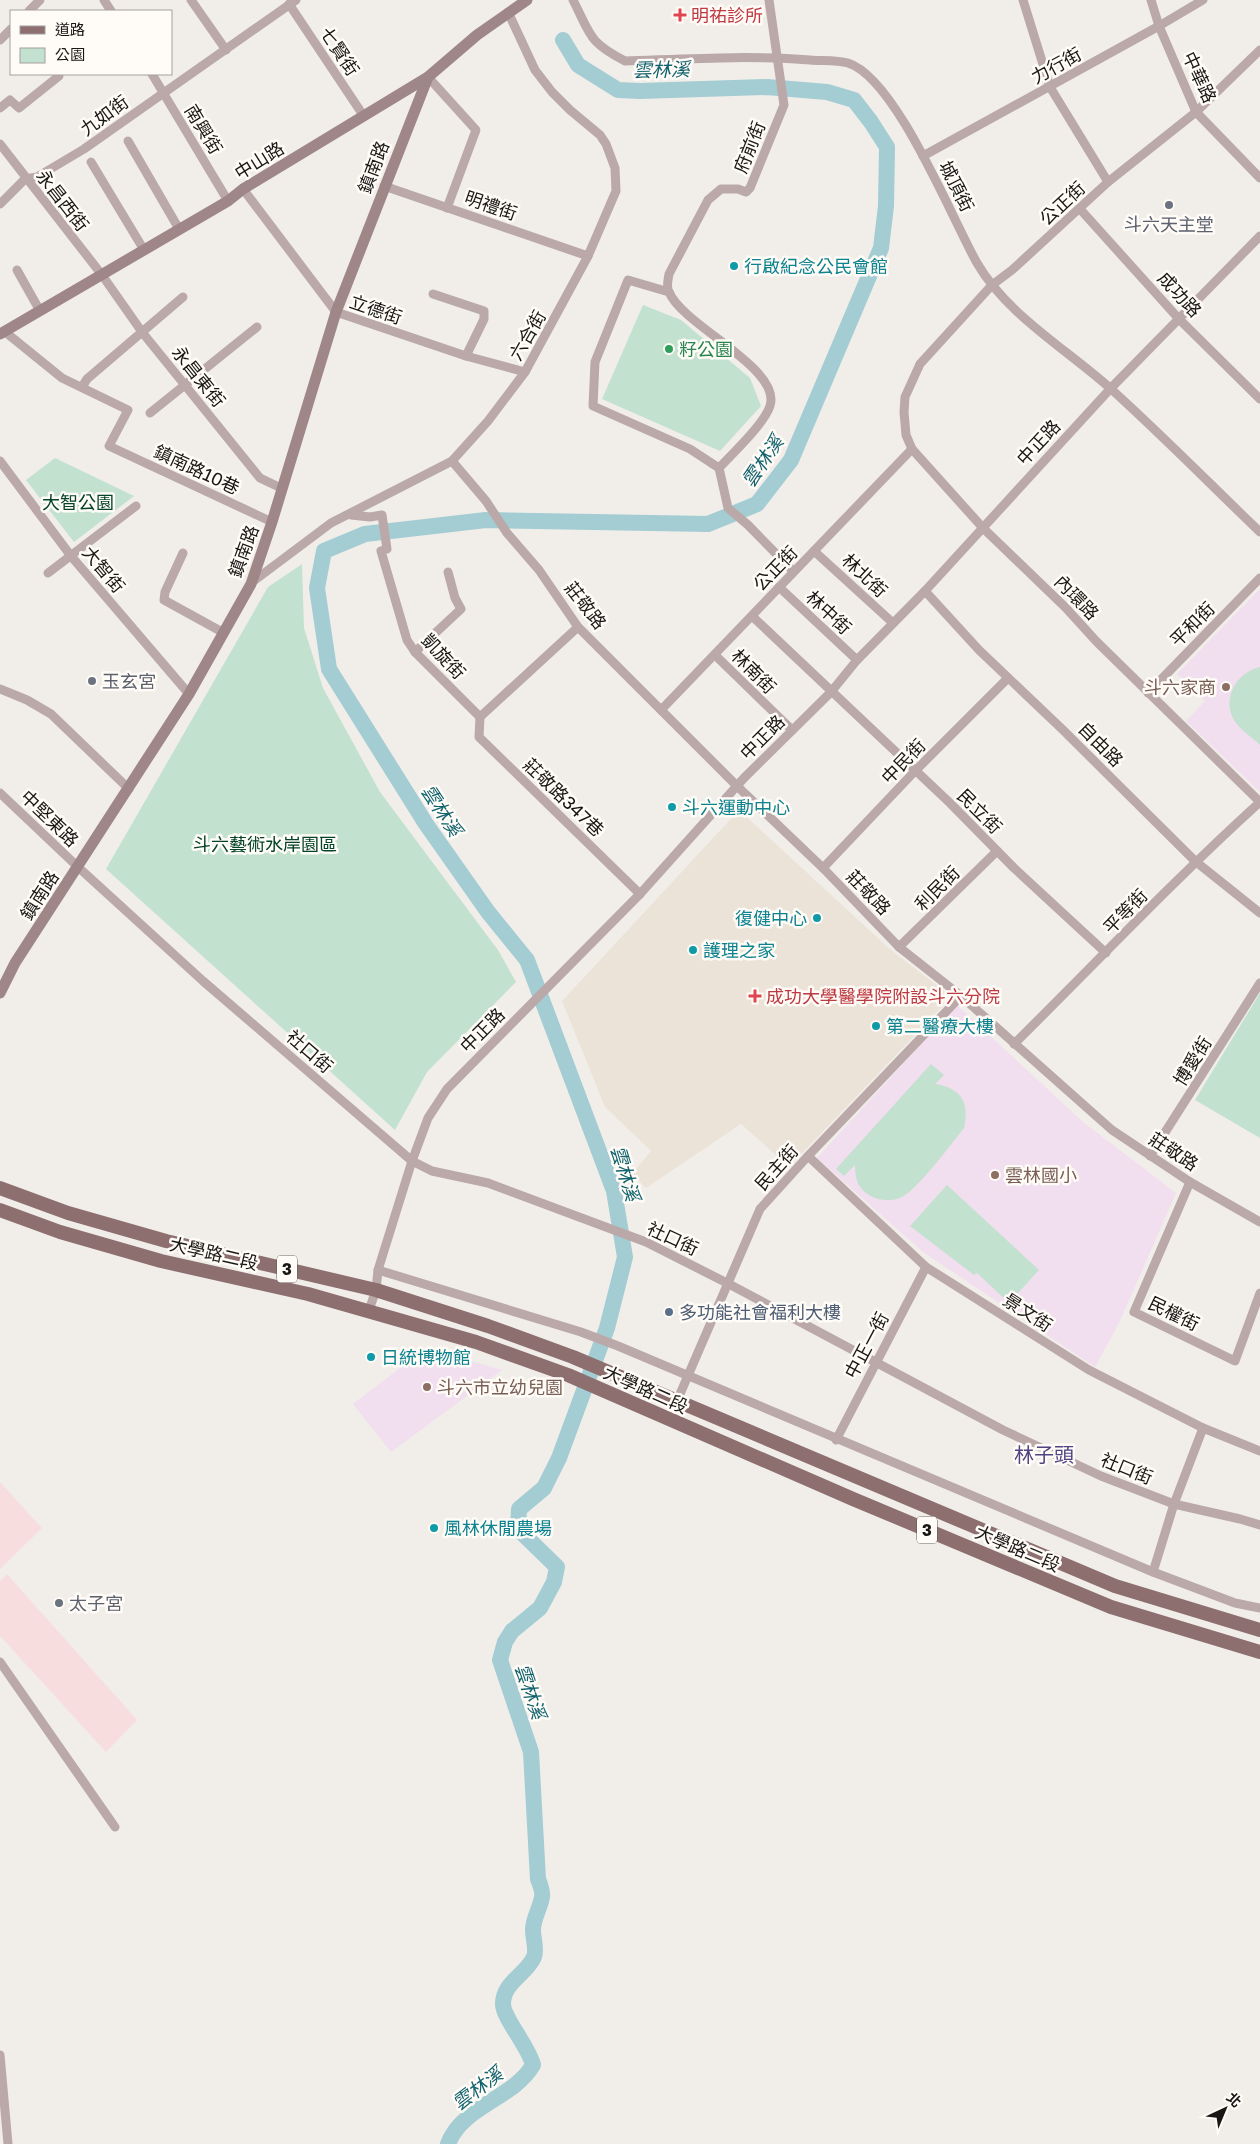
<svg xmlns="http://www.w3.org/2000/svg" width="1260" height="2144" font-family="'Golos Text','Noto Sans TC',sans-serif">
  <rect width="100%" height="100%" fill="#f1eeea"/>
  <g fill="#f8dddf">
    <polygon points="0,1482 42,1528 0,1569"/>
    <polygon points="7,1574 137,1720 106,1752 0,1636 0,1581"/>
  </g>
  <polygon fill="#ebe3d8" points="739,810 891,950 944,991 942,1007 789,1167 741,1124 646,1188 632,1174 651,1151 605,1107 562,1001"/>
  <g fill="#f1deee">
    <polygon points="1260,589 1260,792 1186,721 1205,701 1177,674"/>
    <polygon points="957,1005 1083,1122 1176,1193 1119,1323 1095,1367 923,1252 817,1158"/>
    <polygon points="426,1348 502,1370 391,1452 353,1404"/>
  </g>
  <g fill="#c3e1cf">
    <polygon points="643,305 681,320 750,378 761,406 720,451 602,399"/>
    <polygon points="55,458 134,496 74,542 26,480"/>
    <polygon points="302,564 304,628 323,688 380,792 498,950 516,982 427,1072 395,1130 106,869 268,587"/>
    <path d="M1260 667V745C1253 738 1242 731 1236 723 1220 701 1236 672 1260 667Z"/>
    <polygon points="1260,993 1260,1138 1195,1100"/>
    <path d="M931 1064 944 1075 935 1084C961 1088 970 1102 964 1128 951 1144 918 1189 902 1197 891 1202 879 1201 869 1195 857 1188 855 1177 855 1165L844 1176 836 1169Z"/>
    <polygon points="947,1185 1039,1270 1009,1303 977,1273 974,1275 910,1226"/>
  </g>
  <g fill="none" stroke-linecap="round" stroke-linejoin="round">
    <path stroke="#a3ccd3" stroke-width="16" d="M448 2144C462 2106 513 2099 533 2065 529 2047 503 2018 503 2004 503 1982 526 1975 534 1957 537 1950 533 1938 533 1930 533 1918 540 1909 542 1897 543 1892 540 1884 538 1879L531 1752 500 1660 505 1642 512 1631 540 1608 554 1582 557 1567 518 1529 519 1509 544 1488 559 1458 607 1328 625 1257 614 1191 527 960 488 912 426 824 329 669 317 588 324 551 365 534 486 520 708 524 757 504 791 460 881 248 886 206 887 147 871 122 854 100 827 92 767 87 640 91 618 90 578 65 563 40"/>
    <g stroke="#baa9a8" stroke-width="9">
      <polyline points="104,0 111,11"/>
      <polyline points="191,0 226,50"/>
      <path d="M573 0C591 35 588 42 625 61 686 59 748 55 810 60 821 61 837 60 848 63 896 78 952 219 977 263 1007 315 1068 350 1111 389 1162 435 1211 485 1260 532"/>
      <path d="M769 0 784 105 750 188 746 192 738 189H721L708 200 669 274C668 280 666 287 669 292 683 326 782 368 770 406 764 424 733 453 719 468L728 508 748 525 793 571"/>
      <polyline points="1023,0 1050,87 1108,182"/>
      <polyline points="1151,0 1159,26 1196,112 1260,178"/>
      <polyline points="289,4 363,115"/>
      <polyline points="29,11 40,0"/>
      <polyline points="0,40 11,29"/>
      <polyline points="152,74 228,201"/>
      <polyline points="428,77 476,130 447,208"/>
      <polyline points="0,108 10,100 19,108 59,76"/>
      <polyline points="128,141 179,229"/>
      <polyline points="0,144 102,275 142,332 260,478 281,488"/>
      <polyline points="923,156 1159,26 1203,0"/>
      <polyline points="91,162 144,250"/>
      <polyline points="384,186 588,256"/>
      <polyline points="243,189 336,312 466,356 525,372"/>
      <polyline points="0,204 25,179 37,177 84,149 296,0"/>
      <polyline points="1080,209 1179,319 1260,399"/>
      <polyline points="17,270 40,311"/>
      <polyline points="669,292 628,280 595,362 593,406 690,449 719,468"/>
      <polyline points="433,294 484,311 484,319 466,356"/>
      <polyline points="4,331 62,378 128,410 109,446 272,522"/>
      <polyline points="82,387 87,379 183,297"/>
      <polyline points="150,413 257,327"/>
      <polyline points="0,461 71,556 189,694"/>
      <polyline points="452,461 486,501 507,533 539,570 578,627 737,786 823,868 899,947 961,996 1112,1130 1190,1182 1260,1222"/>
      <polyline points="351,515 370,517 382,515 387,549 381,551 407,640 415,652 480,717"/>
      <polyline points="814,551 893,623"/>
      <polyline points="183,553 165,592 164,600 224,633"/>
      <polyline points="48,573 136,506"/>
      <polyline points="251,583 331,523 452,461 488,421 525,372 588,256 616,191 615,168 606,144 600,135 570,110 552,92 535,70 508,12"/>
      <polyline points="779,587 857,660"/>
      <polyline points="925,591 979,650 1062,729 1195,861 1260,913"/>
      <polyline points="752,616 950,803 1014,868 1106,953"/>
      <polyline points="415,652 461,609 455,598 448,572"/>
      <polyline points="715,655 792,730"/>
      <polyline points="0,689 27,700 51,714 129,789"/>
      <polyline points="1148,693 1260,578"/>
      <polyline points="661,710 912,449"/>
      <polyline points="480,717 479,737 640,894"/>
      <polyline points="480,717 578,627"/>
      <polyline points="0,793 78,867 203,981 412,1161 432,1171 488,1183 646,1242 727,1283 1003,1430 1101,1476 1174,1504 1240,1519 1260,1525"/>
      <polyline points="823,868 915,771 1008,678"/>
      <polyline points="899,947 997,851"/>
      <path d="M1014 1044C1096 963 1175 879 1260 802L1096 641 1066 608 983 528 912 449 906 435 904 412 905 397 920 364 992 285 1012 270 1108 182 1196 112 1260 50"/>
      <polyline points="808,1156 926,1267 1089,1370 1203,1428 1260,1451"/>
      <polyline points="1150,1156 1260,983"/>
      <polyline points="1190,1182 1134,1312 1235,1361 1260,1293"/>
      <polyline points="378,1270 581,1332 618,1346 1153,1572 1235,1603 1260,1608"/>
      <polyline points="369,1310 376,1290 378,1270 412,1161 428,1118 447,1089 640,894 744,778 831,692 857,660 925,591 1111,388 1260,236"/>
      <polyline points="677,1401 760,1209 808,1156 961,996"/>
      <polyline points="836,1440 926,1267"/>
      <polyline points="1153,1572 1174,1504 1203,1428"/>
      <polyline points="0,1662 115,1827"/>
      <polyline points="0,2055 8,2144"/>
    </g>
    <g stroke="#a08787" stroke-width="11">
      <polyline points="0,334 228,201 243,189 428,77 477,35 527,0"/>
      <polyline points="0,993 15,963 189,694 251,584 272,522 336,312 428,77"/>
    </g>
    <g stroke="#8c6f6e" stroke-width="14">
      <polyline points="0,1188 68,1213 166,1241 376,1290 488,1326 573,1357 1115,1586 1260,1630"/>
      <polyline points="0,1210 60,1232 161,1261 308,1294 476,1342 568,1375 853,1499 1111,1607 1260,1652"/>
    </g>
  </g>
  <g fill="#e0444e" stroke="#fffbf7" stroke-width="2">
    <path d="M677.5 7.5h5v5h5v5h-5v5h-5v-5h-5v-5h5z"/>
    <path d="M752.5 988.5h5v5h5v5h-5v5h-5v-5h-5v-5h5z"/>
  </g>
  <g fill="#6b7280" stroke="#fffbf7" stroke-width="2">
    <circle cx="1169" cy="205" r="5"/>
    <circle cx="92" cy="681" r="5"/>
    <circle cx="59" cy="1603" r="5"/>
  </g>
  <g fill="#0f9aa8" stroke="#fffbf7" stroke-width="2">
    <circle cx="734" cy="266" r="5"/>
    <circle cx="672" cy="807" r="5"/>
    <circle cx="817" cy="918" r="5"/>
    <circle cx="693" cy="950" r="5"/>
    <circle cx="876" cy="1026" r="5"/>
    <circle cx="371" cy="1357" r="5"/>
    <circle cx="434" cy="1528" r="5"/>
  </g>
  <circle fill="#2e9e5b" stroke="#fffbf7" stroke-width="2" cx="669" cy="349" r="5"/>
  <g fill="#8d6e63" stroke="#fffbf7" stroke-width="2">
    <circle cx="1226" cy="687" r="5"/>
    <circle cx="995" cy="1175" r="5"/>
    <circle cx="427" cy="1387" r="5"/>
  </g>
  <circle fill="#5c6f8a" stroke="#fffbf7" stroke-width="2" cx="669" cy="1312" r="5"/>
  <g text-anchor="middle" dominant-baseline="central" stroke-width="5" stroke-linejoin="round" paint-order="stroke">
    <g fill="#fffbf7" stroke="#5d5b59" stroke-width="1">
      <rect x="277" y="1255.5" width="20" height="27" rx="4"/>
      <rect x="917" y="1516.5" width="20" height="27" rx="4"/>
    </g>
    <g font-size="16" font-weight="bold" fill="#181715">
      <text x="287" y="1269">3</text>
      <text x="927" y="1530">3</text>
    </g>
    <g font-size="18" fill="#be3a42" stroke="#fffbf7" text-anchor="start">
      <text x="691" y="15">明祐診所</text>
      <text x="766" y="996">成功大學醫學院附設斗六分院</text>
    </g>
    <g font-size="18" fill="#181715" stroke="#fffbf7">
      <text transform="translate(340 51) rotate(56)">七賢街</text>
      <text transform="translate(1056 65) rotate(-29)">力行街</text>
      <text transform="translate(1200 77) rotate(65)">中華路</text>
      <text transform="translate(104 115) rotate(-36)">九如街</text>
      <text transform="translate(204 129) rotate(59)">南興街</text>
      <text transform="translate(749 147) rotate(-68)">府前街</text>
      <text transform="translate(259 160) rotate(-32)">中山路</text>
      <text transform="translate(373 167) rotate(-69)">鎮南路</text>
      <text transform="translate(957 186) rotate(63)">城頂街</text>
      <text transform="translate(63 200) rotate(52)">永昌西街</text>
      <text transform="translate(1062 203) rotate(-43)">公正街</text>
      <text transform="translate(491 205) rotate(19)">明禮街</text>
      <text transform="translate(1180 294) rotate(47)">成功路</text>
      <text transform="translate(376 309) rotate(19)">立德街</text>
      <text transform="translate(527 335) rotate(-60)">六合街</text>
      <text transform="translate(199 376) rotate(51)">永昌東街</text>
      <text transform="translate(1038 442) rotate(-47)">中正路</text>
      <text transform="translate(197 469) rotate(25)">鎮南路10巷</text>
      <text transform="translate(243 551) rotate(-70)">鎮南路</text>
      <text transform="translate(775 568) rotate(-46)">公正街</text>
      <text transform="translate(104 569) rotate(50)">大智街</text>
      <text transform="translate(865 575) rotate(43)">林北街</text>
      <text transform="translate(1077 597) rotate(46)">內環路</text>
      <text transform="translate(586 605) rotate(52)">莊敬路</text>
      <text transform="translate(829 612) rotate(43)">林中街</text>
      <text transform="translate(1192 624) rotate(-45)">平和街</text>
      <text transform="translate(444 656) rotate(47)">凱旋街</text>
      <text transform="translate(754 671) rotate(45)">林南街</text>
      <text transform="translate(762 737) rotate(-45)">中正路</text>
      <text transform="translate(1101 744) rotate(45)">自由路</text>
      <text transform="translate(903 761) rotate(-46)">中民街</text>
      <text transform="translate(564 797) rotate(44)">莊敬路347巷</text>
      <text transform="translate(980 811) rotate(45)">民立街</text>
      <text transform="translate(50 818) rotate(44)">中堅東路</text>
      <text transform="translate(937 888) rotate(-45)">利民街</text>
      <text transform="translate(869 892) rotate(46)">莊敬路</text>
      <text transform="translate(39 895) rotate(-57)">鎮南路</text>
      <text transform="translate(1125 911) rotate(-46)">平等街</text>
      <text transform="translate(482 1030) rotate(-45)">中正路</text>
      <text transform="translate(310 1051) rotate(41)">社口街</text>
      <text transform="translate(1192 1061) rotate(-58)">博愛街</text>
      <text transform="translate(1174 1151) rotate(33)">莊敬路</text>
      <text transform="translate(776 1167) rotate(-48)">民主街</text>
      <text transform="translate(673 1238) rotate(25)">社口街</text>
      <text transform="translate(214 1253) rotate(13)">大學路二段</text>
      <text transform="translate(1028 1312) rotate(33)">景文街</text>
      <text transform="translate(1174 1313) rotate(26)">民權街</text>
      <text transform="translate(866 1345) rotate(-62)">中正一街</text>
      <text transform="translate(646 1389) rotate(24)">大學路二段</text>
      <text transform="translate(1127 1468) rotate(22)">社口街</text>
      <text transform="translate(1018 1548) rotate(23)">大學路二段</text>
    </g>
    <g font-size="18" fill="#5b616d" stroke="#fffbf7" text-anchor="start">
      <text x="1169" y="224" text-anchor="middle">斗六天主堂</text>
      <text x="102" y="681">玉玄宮</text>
      <text x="69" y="1603">太子宮</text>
    </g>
    <g font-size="18" fill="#0d838f" stroke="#fffbf7" text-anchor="start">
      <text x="744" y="266">行啟紀念公民會館</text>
      <text x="682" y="807">斗六運動中心</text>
      <text x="807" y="918" text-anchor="end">復健中心</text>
      <text x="703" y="950">護理之家</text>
      <text x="886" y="1026">第二醫療大樓</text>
      <text x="381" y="1357">日統博物館</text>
      <text x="444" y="1528">風林休閒農場</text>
    </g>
    <g font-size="18" fill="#27864d" stroke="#fffbf7" text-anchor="start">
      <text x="679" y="349">籽公園</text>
    </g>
    <g font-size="18" fill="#04432a" stroke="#fffbf7">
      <text x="78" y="502">大智公園</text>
      <text x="265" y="844">斗六藝術水岸園區</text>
    </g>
    <g font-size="18" fill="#785e54" stroke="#fffbf7" text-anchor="start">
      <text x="1216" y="687" text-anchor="end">斗六家商</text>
      <text x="1005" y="1175">雲林國小</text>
      <text x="437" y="1387">斗六市立幼兒園</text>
    </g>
    <g font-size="18" fill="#4e5e75" stroke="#fffbf7" text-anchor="start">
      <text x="679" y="1312">多功能社會福利大樓</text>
    </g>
    <g font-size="19" font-style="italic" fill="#10626d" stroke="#fffbf7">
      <text transform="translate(661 69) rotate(-1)">雲林溪</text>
      <text transform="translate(762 461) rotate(-56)">雲林溪</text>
      <text transform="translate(442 810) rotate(57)">雲林溪</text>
      <text transform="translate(626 1173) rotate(73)">雲林溪</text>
      <text transform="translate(531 1691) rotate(71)">雲林溪</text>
      <text transform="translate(477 2088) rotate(-37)">雲林溪</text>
    </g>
    <g font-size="20" fill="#4f4482" stroke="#fffbf7">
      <text x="1044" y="1454">林子頭</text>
    </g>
  </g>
  <rect x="10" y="10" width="162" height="65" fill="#fffbf7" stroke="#a3a09d"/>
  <rect x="20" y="26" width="25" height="8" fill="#8c6f6e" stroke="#a3a09d"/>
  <text x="55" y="35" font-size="15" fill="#181715">道路</text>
  <rect x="20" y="48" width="25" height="15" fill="#c3e1cf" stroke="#a3a09d"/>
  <text x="55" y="60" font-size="15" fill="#181715">公園</text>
  <g transform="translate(1225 2109) rotate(44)" stroke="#fffbf7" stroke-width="4" paint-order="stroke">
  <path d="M0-4L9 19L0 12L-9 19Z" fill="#181715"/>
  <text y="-8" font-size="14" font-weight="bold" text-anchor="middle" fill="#181715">北</text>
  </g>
</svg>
